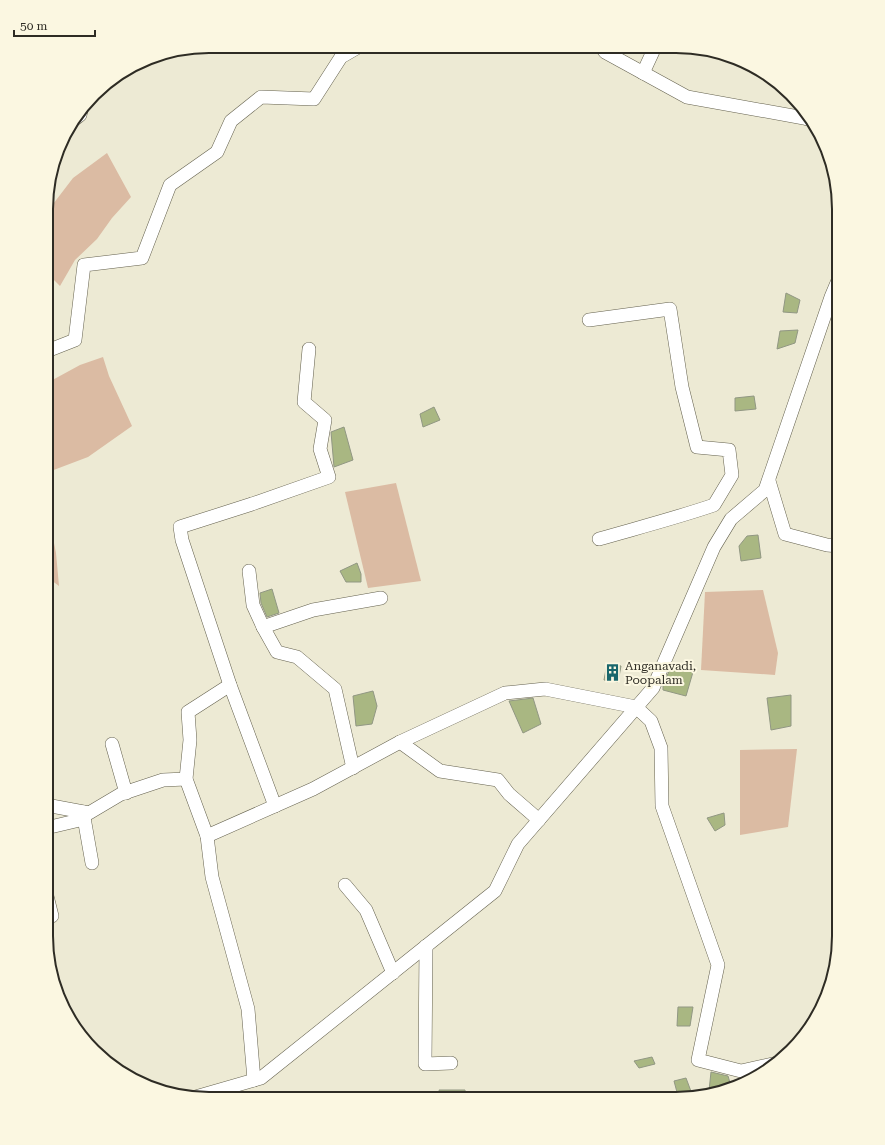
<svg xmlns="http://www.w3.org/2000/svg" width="885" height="1145" font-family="'Roboto Serif',serif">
  <rect width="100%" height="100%" fill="#edead4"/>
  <g fill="#dbbba3">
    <polygon points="107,153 131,197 112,218 97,239 75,260 60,286 47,273 47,212 73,178"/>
    <polygon points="103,357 109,376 132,426 88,457 51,471 47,461 47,383 80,365"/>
    <polygon points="396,483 421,581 368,588 345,492"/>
    <polygon points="47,508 56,553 59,586 47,577"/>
    <polygon points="763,590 778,653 775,675 701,670 705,592"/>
    <polygon points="797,749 788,827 740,835 740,750"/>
  </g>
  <g fill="#a9b782" stroke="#919783">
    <polygon points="786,293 800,300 797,313 783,312"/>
    <polygon points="798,330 795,343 777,349 780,331"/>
    <polygon points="754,396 756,409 735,411 735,398"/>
    <polygon points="434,407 440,420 423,427 420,414"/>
    <polygon points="344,427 353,460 334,467 331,432"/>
    <polygon points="758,535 761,558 741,561 739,546 747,536"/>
    <polygon points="357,563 361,574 361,582 346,582 340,571"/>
    <polygon points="272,589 279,613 267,617 261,603 260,593"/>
    <polygon points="607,664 621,666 618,682 604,680"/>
    <polygon points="670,669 693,672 686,696 663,690 663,685"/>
    <polygon points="373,691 377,706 372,724 356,726 353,696"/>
    <polygon points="791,695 791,726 771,730 767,698"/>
    <polygon points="533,698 541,724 523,733 509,701"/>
    <polygon points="724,813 725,825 715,831 707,818"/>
    <polygon points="678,1007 693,1007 690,1026 677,1026"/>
    <polygon points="652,1057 655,1064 639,1068 634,1061"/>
    <polygon points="711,1072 728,1076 731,1086 709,1091"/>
    <polygon points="686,1078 692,1094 678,1096 674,1081"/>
    <polygon points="439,1090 465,1090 466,1098 441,1098"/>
  </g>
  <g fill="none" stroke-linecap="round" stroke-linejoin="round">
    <defs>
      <g id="minor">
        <polyline points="601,47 605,52 687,97 804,118 811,120"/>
        <polyline points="643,73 655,47"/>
        <polyline points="75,119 80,115 81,111"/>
        <path d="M589 320 670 309 682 387 697 447 729 450 732 475 714 505C676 518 637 528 599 539"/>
        <polyline points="47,351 75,340 84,265 142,258 170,185 217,152 231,121 261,97 314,99 341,57 360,46"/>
        <polyline points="769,481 785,534 827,545 839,546"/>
        <polyline points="249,571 253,605 263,627"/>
        <polyline points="230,685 188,712 190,740 186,779 207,836 212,877 248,1009 254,1080"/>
        <polyline points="400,742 440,771 498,780 509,794 539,820"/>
        <polyline points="112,744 126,793"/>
        <polyline points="353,768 335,689 297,657 277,652 263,627 313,610 381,598"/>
        <polyline points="46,805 89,813 121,794 163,780 186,779"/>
        <polyline points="275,806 230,685 182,540 180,527 252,504 329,477 320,449 325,420 304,402 309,349"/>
        <polyline points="83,812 92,863"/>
        <polyline points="46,828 84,819"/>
        <polyline points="207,836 313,789 400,742 505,693 545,689 636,707 651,721 661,748 662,806 718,965 698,1060 741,1071 777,1063"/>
        <polyline points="345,885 366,910 393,973"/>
        <polyline points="46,892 52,916"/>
        <polyline points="426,946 425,1064 451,1063"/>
        <polyline points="192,1098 261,1078 495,891 518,844 653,688 714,547 731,519 765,490 831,297 839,278"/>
      </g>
    </defs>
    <use href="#minor" stroke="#64614e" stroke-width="14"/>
    <use href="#minor" stroke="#fff" stroke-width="13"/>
  </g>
  <defs>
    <symbol id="building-bare" viewBox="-9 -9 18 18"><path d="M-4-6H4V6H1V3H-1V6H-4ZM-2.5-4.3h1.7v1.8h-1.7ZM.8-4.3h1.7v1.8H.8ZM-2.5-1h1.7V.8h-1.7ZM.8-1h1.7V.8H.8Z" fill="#18666b" stroke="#fbf7e1" stroke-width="2.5" paint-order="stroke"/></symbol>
  </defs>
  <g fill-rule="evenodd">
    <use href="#building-bare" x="600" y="660" width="25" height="25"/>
  </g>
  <g text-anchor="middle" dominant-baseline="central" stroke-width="4" stroke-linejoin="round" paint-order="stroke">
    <g font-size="12" fill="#2e2c24" stroke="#fbf7e1" text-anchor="start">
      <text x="625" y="666">Anganavadi,<tspan x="625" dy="14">Poopalam</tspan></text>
    </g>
  </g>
  <path d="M0 0H885V1145H0ZM209 53H676A156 156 0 0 1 832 209V936A156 156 0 0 1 676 1092H209A156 156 0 0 1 53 936V209A156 156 0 0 1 209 53Z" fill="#fbf7e1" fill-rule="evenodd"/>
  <path fill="none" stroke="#2e2c24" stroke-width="2" d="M209 53H676A156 156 0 0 1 832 209V936A156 156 0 0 1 676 1092H209A156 156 0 0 1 53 936V209A156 156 0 0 1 209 53Z"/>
  <path d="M14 30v6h81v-6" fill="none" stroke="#2e2c24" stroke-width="2"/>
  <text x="20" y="30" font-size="12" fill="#2e2c24" stroke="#fbf7e1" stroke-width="3" paint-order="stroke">50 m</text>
</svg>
